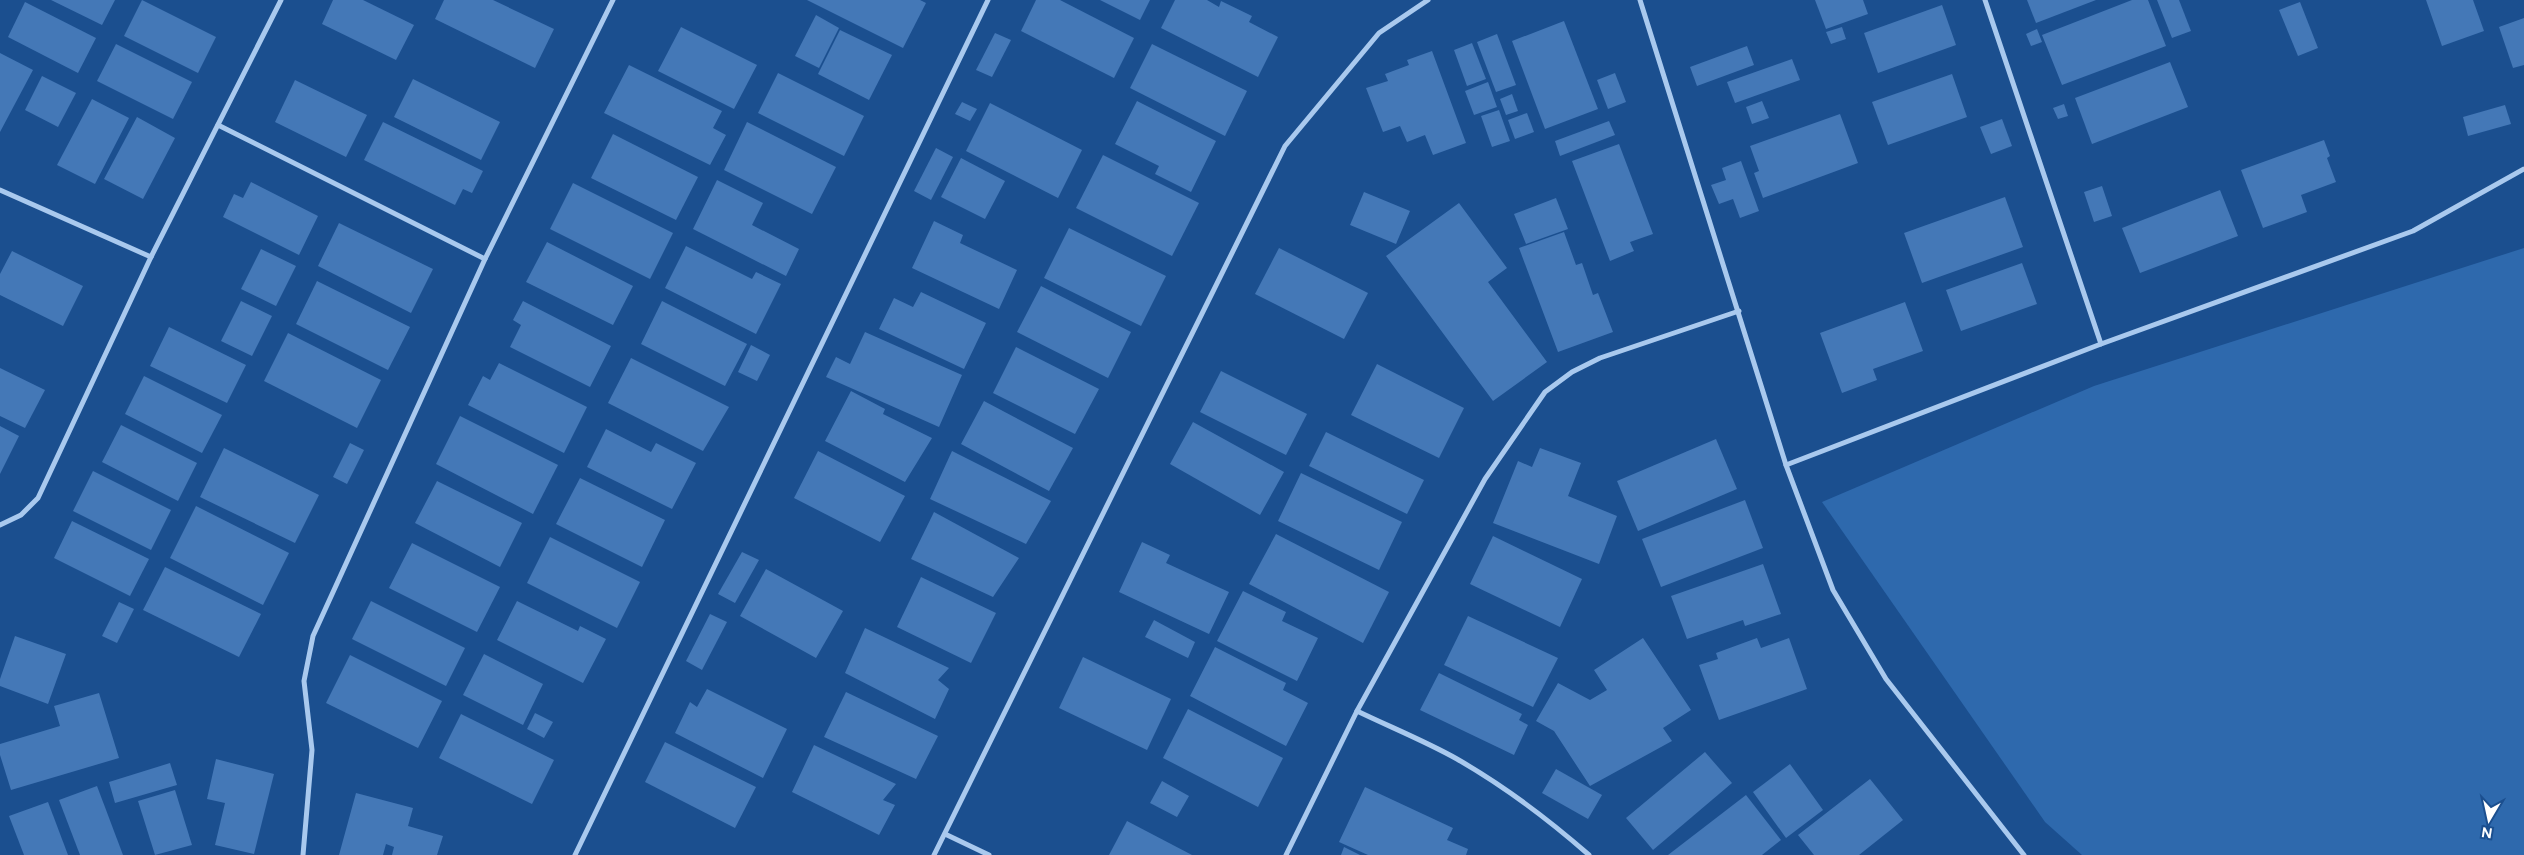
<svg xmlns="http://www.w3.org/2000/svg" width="2524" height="855" font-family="Figtree,sans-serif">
  <rect width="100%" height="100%" fill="#1b4f8f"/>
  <polygon fill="#2e69ad" points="2524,248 2524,855 2082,855 2045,822 1822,502 2094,386"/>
  <g fill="#4478b7">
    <polygon points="51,0 115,0 102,25"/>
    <polygon points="142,0 216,37 198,73 124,36"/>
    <polygon points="333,0 363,0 414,25 396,60 322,24"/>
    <polygon points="444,0 493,0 554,29 535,68 435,19"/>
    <polygon points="807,0 920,0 926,3 903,48"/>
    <polygon points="1036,0 1060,0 1134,38 1114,78 1021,31"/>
    <polygon points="1100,0 1150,0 1140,20"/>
    <polygon points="1175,0 1207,0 1219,7 1221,1 1252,16 1249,22 1278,37 1258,77 1161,28"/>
    <polygon points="1815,0 1863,0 1868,14 1826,29"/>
    <polygon points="2027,0 2096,0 2036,23"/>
    <polygon points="2132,0 2148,0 2166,46 2062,85 2042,35"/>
    <polygon points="2157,0 2179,0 2191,31 2172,38"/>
    <polygon points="2426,0 2473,0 2484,31 2442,46"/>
    <polygon points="25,2 96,38 78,73 8,37"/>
    <polygon points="2300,2 2318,48 2298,56 2279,10"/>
    <polygon points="1942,5 1956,45 1878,73 1864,33"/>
    <polygon points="816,15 839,28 819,68 795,56"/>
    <polygon points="2524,18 2524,65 2513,68 2499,27"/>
    <polygon points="1564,21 1598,109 1545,129 1512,41"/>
    <polygon points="681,27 757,65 734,109 658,71"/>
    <polygon points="1842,27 1846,39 1831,44 1826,32"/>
    <polygon points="2037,29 2042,42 2031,46 2026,34"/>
    <polygon points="840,30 892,55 869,100 818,74"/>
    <polygon points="995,33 1011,40 992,77 976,70"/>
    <polygon points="1497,34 1516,85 1496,92 1477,42"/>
    <polygon points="1472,43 1486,79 1467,86 1454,50"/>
    <polygon points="116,44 192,82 173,119 97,81"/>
    <polygon points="1152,44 1247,91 1225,136 1130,88"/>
    <polygon points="1747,46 1754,65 1697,86 1690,67"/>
    <polygon points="1432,51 1466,143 1433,155 1425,135 1407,142 1400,126 1383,132 1366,88 1388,81 1385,74 1409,65 1407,60"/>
    <polygon points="0,53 33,70 0,132"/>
    <polygon points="1792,59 1800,80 1735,103 1727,82"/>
    <polygon points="2170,62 2188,107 2092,144 2075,98"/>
    <polygon points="629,65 722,111 713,128 726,135 710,165 604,113"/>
    <polygon points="778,73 864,116 844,156 758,113"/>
    <polygon points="1615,73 1626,102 1608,109 1597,80"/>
    <polygon points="1952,74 1967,117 1888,145 1872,102"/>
    <polygon points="42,76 76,93 58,127 25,110"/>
    <polygon points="413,79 500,122 481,160 394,117"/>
    <polygon points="295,80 367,115 346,157 275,122"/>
    <polygon points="1488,82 1497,107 1474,115 1465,91"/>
    <polygon points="1512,94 1518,111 1506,115 1500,99"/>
    <polygon points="92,99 129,118 95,184 57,165"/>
    <polygon points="1137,101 1216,141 1191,192 1155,174 1159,166 1115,144"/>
    <polygon points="1762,101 1769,118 1752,124 1746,107"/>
    <polygon points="962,102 977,109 970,121 955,114"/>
    <polygon points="990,103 1082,150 1058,198 966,151"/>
    <polygon points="2064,104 2068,116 2058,119 2053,108"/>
    <polygon points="2505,105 2511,124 2468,136 2463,117"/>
    <polygon points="1499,110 1510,141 1492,147 1481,116"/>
    <polygon points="1527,113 1534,132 1515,139 1508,120"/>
    <polygon points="1840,114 1858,163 1763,198 1754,173 1759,171 1750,146"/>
    <polygon points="137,117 175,138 143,199 104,179"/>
    <polygon points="2002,119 2012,146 1991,154 1980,127"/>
    <polygon points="1609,121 1615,135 1560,156 1555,141"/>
    <polygon points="383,122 483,171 472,193 463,189 455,205 364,160"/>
    <polygon points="747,122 836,167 812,214 724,170"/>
    <polygon points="613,134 698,177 676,220 591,178"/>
    <polygon points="2324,140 2330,156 2327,158 2336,182 2301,195 2307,212 2263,228 2241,170"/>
    <polygon points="1619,144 1653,234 1630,242 1634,251 1610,261 1572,161"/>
    <polygon points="936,148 953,157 931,200 914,191"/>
    <polygon points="1103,155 1199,203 1172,256 1076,208"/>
    <polygon points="961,158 1005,181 985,219 941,197"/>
    <polygon points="1741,161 1759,211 1740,218 1733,199 1719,204 1711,185 1726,180 1722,168"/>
    <polygon points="717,180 763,203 752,225 799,249 786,276 693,229"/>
    <polygon points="251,182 318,216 299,255 223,217 234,194 243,198"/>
    <polygon points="573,183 673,233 650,279 550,229"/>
    <polygon points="2102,186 2112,216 2094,222 2084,192"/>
    <polygon points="2220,190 2238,236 2140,273 2122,228"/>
    <polygon points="1364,192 1410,211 1396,244 1350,225"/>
    <polygon points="2005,197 2023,247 1922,283 1904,233"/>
    <polygon points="1556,198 1568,229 1526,244 1514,214"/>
    <polygon points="1459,203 1507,268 1488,282 1547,362 1493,401 1386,256"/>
    <polygon points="934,221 963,235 960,243 1017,270 999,309 912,268"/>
    <polygon points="339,223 433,269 411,313 318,266"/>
    <polygon points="1069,228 1166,276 1141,326 1044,278"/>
    <polygon points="1564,232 1576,265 1582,263 1593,295 1598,293 1613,332 1558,352 1519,248"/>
    <polygon points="547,242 633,286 613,325 526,282"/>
    <polygon points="686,246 752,279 756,272 781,284 756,334 665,288"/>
    <polygon points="1279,248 1368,293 1344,339 1255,294"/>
    <polygon points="261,249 296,266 276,306 241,289"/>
    <polygon points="12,251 83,286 63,326 0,295 0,274"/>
    <polygon points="2022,263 2037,304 1961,331 1946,290"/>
    <polygon points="317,281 410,327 388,370 296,324"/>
    <polygon points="1041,286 1131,332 1108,378 1017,332"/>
    <polygon points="921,292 986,323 964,369 879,329 894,298 913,307"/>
    <polygon points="241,301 272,316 252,356 221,341"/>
    <polygon points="523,301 611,346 590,387 510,347 521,325 513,320"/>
    <polygon points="662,301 747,344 725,386 641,344"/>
    <polygon points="1905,302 1923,351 1873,369 1877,380 1842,393 1820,333"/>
    <polygon points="169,327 246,365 227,403 150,366"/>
    <polygon points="865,332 962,375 939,427 826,377 836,357 850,364"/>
    <polygon points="288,333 381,380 357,428 264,381"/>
    <polygon points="751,345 770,355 757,381 738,372"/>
    <polygon points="1016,347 1099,389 1075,434 993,393"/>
    <polygon points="631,358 729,407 703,451 608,403"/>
    <polygon points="499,363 587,407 564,453 468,405 483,376 490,380"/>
    <polygon points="1377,364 1464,408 1439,458 1351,415"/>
    <polygon points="0,368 45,390 25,428 0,416"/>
    <polygon points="1221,371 1307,414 1286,455 1200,412"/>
    <polygon points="144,376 222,415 202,453 125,414"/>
    <polygon points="851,391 885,409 883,414 932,438 905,482 825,441"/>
    <polygon points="984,401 1073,448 1049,491 961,444"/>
    <polygon points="460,416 558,465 533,514 436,464"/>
    <polygon points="1193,422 1284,472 1260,515 1170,464"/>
    <polygon points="121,425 197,463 178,501 102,462"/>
    <polygon points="0,426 19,436 0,474"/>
    <polygon points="606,429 651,452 656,443 696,463 672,509 587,467"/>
    <polygon points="1326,432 1424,480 1407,514 1309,466"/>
    <polygon points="1716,439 1737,489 1638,531 1617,481"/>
    <polygon points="350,443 364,450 347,484 333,477"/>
    <polygon points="224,448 319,495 295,543 200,497"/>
    <polygon points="1540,448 1581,463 1568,496 1617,516 1599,564 1493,523 1518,461 1532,467"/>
    <polygon points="818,451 905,496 880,542 794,498"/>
    <polygon points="952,451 1051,501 1026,544 930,499"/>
    <polygon points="93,471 171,510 151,550 73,511"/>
    <polygon points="1301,473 1402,522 1379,570 1278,521"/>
    <polygon points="580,478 665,520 642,567 556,524"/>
    <polygon points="437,481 522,523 500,567 415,523"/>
    <polygon points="1745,500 1763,548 1661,587 1642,539"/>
    <polygon points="196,506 289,553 263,605 170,558"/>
    <polygon points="934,512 1019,558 993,597 911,559"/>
    <polygon points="72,521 149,559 130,596 54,558"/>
    <polygon points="1276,534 1389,592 1363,643 1249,584"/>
    <polygon points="1493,536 1582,579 1560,627 1470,584"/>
    <polygon points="550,537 640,582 617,628 527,583"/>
    <polygon points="1142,542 1170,555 1166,563 1229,592 1209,634 1119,592"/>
    <polygon points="412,543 500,587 477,632 389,588"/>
    <polygon points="742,552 759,560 735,603 718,594"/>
    <polygon points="1763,564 1781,614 1745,626 1743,620 1687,639 1671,596"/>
    <polygon points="165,567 261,614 239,657 143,610"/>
    <polygon points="766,569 843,611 816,658 740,616"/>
    <polygon points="921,577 996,613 971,663 897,627"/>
    <polygon points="1243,591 1286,612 1282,621 1318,638 1297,681 1217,641"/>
    <polygon points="371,601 465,648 446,686 352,639"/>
    <polygon points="517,601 578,631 580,626 606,639 583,683 497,640"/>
    <polygon points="119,602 134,609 117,643 102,636"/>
    <polygon points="710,614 727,622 702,670 686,661"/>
    <polygon points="1468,616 1558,658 1533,707 1444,665"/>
    <polygon points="1154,620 1195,642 1188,658 1145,637"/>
    <polygon points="865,628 949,668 938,680 949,689 935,719 845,673"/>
    <polygon points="15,636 66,654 48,704 0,686 0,679"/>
    <polygon points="1643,638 1691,710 1663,728 1672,741 1590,786 1554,731 1536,721 1558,683 1590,700 1607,690 1594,670"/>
    <polygon points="1757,638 1761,648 1789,638 1807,689 1719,720 1699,665 1718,659 1716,653"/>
    <polygon points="1215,647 1286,683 1283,690 1308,703 1286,746 1190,696"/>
    <polygon points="484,654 543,684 523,725 463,695"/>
    <polygon points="350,655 442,701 418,748 326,703"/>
    <polygon points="1083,657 1171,699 1147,750 1059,708"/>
    <polygon points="1439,673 1522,714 1519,720 1528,725 1514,755 1420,710"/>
    <polygon points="707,689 787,729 763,778 675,733 690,702 697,707"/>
    <polygon points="846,692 938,736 916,779 824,737"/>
    <polygon points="99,693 119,758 11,790 0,755 0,744 60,726 54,706"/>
    <polygon points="1188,709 1283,758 1258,807 1163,758"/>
    <polygon points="535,713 553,722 544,738 527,729"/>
    <polygon points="461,714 554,760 532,804 439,758"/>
    <polygon points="665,742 756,787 735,828 645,782"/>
    <polygon points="814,745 896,784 883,800 895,805 879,835 792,792"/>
    <polygon points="1705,752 1732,783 1653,850 1626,818"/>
    <polygon points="216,759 274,774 254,854 215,845 225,803 207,799"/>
    <polygon points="170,763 177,785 115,803 109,782"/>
    <polygon points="1790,764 1823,810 1786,838 1753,792"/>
    <polygon points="1556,769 1602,795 1588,819 1542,793"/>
    <polygon points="1870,779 1903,820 1859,855 1814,855 1798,835"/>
    <polygon points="1162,781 1189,796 1177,817 1150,803"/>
    <polygon points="97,786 123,855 80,855 59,800"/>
    <polygon points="1365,787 1453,828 1447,840 1468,849 1466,855 1368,855 1339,842"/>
    <polygon points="175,790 192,845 155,855 138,801"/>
    <polygon points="356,793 413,808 408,826 443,836 437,855 392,855 394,847 386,844 383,855 339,855"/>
    <polygon points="1746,795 1781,840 1762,855 1668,855"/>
    <polygon points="48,802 68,855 24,855 9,816"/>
    <polygon points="1127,821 1192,855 1109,855"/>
    <polygon points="1344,847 1360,855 1341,855"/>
  </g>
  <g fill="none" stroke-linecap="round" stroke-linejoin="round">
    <g stroke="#a9c9ee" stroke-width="5">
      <polyline points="1640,0 1786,465 1833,590 1886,679 2024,855"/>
      <polyline points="1985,0 2101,344"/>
      <polyline points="218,125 485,259"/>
      <polyline points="0,190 151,257"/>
      <polyline points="1786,465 2101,344 2413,231 2524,169"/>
      <polyline points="0,525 21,515 38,498 151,257 281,0"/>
      <polyline points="1357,711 1485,479 1545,392 1572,372 1600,358 1739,311"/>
      <polyline points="945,834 989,855"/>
      <polyline points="303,855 312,750 304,681 313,636 485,259 613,0"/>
      <polyline points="575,855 988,0"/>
      <polyline points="934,855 1285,146 1379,33 1428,0"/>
      <path d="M1286 855 1357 711C1390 727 1425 741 1457 759 1504 786 1548 819 1589 855"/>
    </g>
  </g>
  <g transform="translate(2489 820) rotate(189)" stroke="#1b4f8f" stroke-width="4" paint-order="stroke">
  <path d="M0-4L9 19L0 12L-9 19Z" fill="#ffffff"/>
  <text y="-8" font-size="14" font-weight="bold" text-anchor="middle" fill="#ffffff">N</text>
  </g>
</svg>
